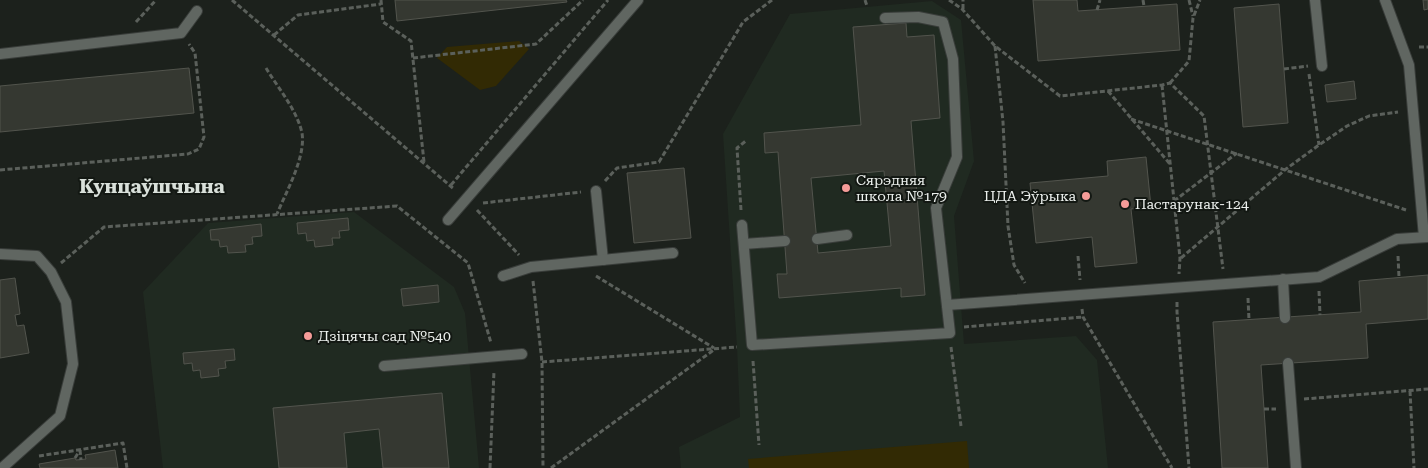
<svg xmlns="http://www.w3.org/2000/svg" width="1428" height="468" font-family="'Roboto Serif',serif">
  <rect width="100%" height="100%" fill="#1c211c"/>
  <g fill="#202a21">
    <polygon points="932,1 961,20 974,161 954,216 964,344 1076,336 1097,360 1108,468 681,468 679,447 740,417 737,347 723,134 790,14"/>
    <polygon points="354,212 454,287 465,313 479,468 163,468 143,292 208,223"/>
  </g>
  <g fill="#322a04">
    <polygon points="519,41 529,49 496,86 480,90 437,58 447,47"/>
    <polygon points="967,441 969,468 749,468 748,459"/>
  </g>
  <g fill="#353831" stroke="#52544d" fill-rule="evenodd">
    <polygon points="395,0 566,0 567,2 397,21"/>
    <polygon points="1033,0 1077,0 1078,11 1177,4 1180,50 1038,61"/>
    <polygon points="1423,0 1428,0 1428,9 1424,10"/>
    <polygon points="1279,4 1288,123 1243,127 1234,8"/>
    <path d="M906 23 907 37 934 35 940 118 911 121 925 295 901 297V288L779 298 777 274H787L778 152 765 153 764 133 861 125 853 27ZM884 171 891 246 818 253 811 178Z"/>
    <polygon points="189,68 194,113 0,132 0,86"/>
    <polygon points="1354,81 1356,99 1327,102 1325,85"/>
    <polygon points="1146,157 1151,207 1131,209 1137,263 1095,267 1092,237 1036,243 1030,183 1108,176 1107,161"/>
    <polygon points="684,168 691,238 634,243 627,173"/>
    <polygon points="348,218 349,230 339,231 340,238 332,238 333,245 315,247 314,240 307,241 306,233 298,234 297,223"/>
    <polygon points="261,224 262,236 252,237 253,244 245,245 246,252 228,253 227,246 220,247 219,240 211,240 210,230"/>
    <polygon points="1428,275 1428,319 1366,324 1368,358 1261,365 1268,468 1222,468 1213,322 1361,312 1359,281"/>
    <polygon points="15,278 20,314 15,315 17,326 24,325 29,353 0,358 0,280"/>
    <polygon points="438,285 439,302 403,306 401,289"/>
    <polygon points="234,349 235,360 225,361 226,368 218,369 219,376 201,378 200,370 193,371 192,363 184,364 183,353"/>
    <polygon points="442,393 449,468 383,468 379,429 344,433 347,468 279,468 273,408"/>
    <polygon points="115,450 118,468 40,468 39,464 75,458 76,460 86,459 85,455"/>
  </g>
  <g fill="none" stroke-linecap="round" stroke-linejoin="round">
    <defs>
      <g id="service">
        <polyline points="1315,0 1322,66"/>
        <polyline points="1385,0 1409,65 1424,237"/>
        <polyline points="0,54 181,33 197,11"/>
        <polyline points="596,191 603,260"/>
        <polyline points="448,220 638,0"/>
        <polyline points="742,225 752,345 950,333 936,208 957,157 953,59 943,22 918,17 885,18"/>
        <polyline points="817,239 847,235"/>
        <polyline points="744,244 785,241"/>
        <polyline points="0,254 37,256 51,272 66,302 73,364 60,416 2,468"/>
        <polyline points="503,276 531,267 673,253"/>
        <polyline points="1283,279 1285,318"/>
        <polyline points="947,305 1319,277 1397,239 1428,237"/>
        <polyline points="1288,363 1296,468"/>
        <polyline points="384,366 522,354"/>
      </g>
    </defs>
    <use href="#service" stroke="#393d3a" stroke-width="12"/>
    <g stroke="#5b605b" stroke-width="3" stroke-dasharray="5 2.5" stroke-linecap="butt">
      <polyline points="232,0 454,189"/>
      <polyline points="381,0 383,22 411,41 424,162"/>
      <polyline points="865,0 867,6"/>
      <polyline points="949,0 962,9 995,46 1060,96 1162,85 1170,83 1204,116 1223,269"/>
      <polyline points="1143,0 1144,6"/>
      <polyline points="1189,0 1193,16"/>
      <polyline points="963,9 963,0"/>
      <polyline points="1097,10 1100,0"/>
      <polyline points="136,22 156,0"/>
      <polyline points="274,35 298,15 381,4"/>
      <polyline points="995,46 1003,122 1008,226 1014,265 1025,283"/>
      <polyline points="1419,47 1428,47"/>
      <polyline points="413,58 536,44 583,0"/>
      <path d="M266 68C278 88 297 110 302 133 306 157 286 192 277 214"/>
      <polyline points="1284,69 1308,66"/>
      <polyline points="1309,74 1319,145"/>
      <polyline points="1170,83 1189,61 1193,18 1200,0"/>
      <polyline points="1162,85 1180,258 1179,274"/>
      <polyline points="1108,91 1170,164"/>
      <polyline points="1131,119 1406,210"/>
      <polyline points="0,170 188,154 199,149 204,137 195,53 189,44"/>
      <polyline points="605,181 617,168 659,162 743,22 772,0"/>
      <polyline points="451,185 608,0"/>
      <polyline points="1174,201 1237,153"/>
      <polyline points="483,203 581,192"/>
      <polyline points="477,210 519,255"/>
      <polyline points="741,210 737,148 747,140"/>
      <polyline points="1078,256 1080,280"/>
      <polyline points="1398,256 1399,277"/>
      <polyline points="1181,258 1286,169 1319,145 1347,126 1369,116 1398,112"/>
      <polyline points="61,263 104,227 397,206 468,263 491,343"/>
      <polyline points="596,276 714,348"/>
      <polyline points="533,281 542,362 543,468"/>
      <polyline points="1319,291 1320,315"/>
      <polyline points="1248,298 1249,320"/>
      <polyline points="1177,302 1177,312 1189,468"/>
      <polyline points="1082,309 1083,317 1172,468"/>
      <polyline points="964,327 1083,317"/>
      <polyline points="951,347 961,426"/>
      <polyline points="753,361 759,445"/>
      <polyline points="542,362 737,347"/>
      <polyline points="1410,391 1414,468"/>
      <polyline points="1304,399 1428,389"/>
      <polyline points="1264,409 1276,409"/>
      <polyline points="80,450 81,460"/>
      <polyline points="39,456 123,443 127,468"/>
      <polyline points="75,458 80,450"/>
      <polyline points="490,468 494,371"/>
      <polyline points="551,468 715,349"/>
    </g>
    <use href="#service" stroke="#606661" stroke-width="10"/>
  </g>
  <g fill="#f59b98" stroke="#131813" stroke-width="2">
    <circle cx="846" cy="188" r="5"/>
    <circle cx="1086" cy="196" r="5"/>
    <circle cx="1125" cy="204" r="5"/>
    <circle cx="308" cy="336" r="5"/>
  </g>
  <g text-anchor="middle" dominant-baseline="central" stroke-width="4" stroke-linejoin="round" paint-order="stroke">
    <g font-size="14" fill="#ecf0ed" stroke="#131813" text-anchor="start">
      <text x="856" y="180">Сярэдняя<tspan x="856" dy="16">школа №179</tspan></text>
      <text x="1076" y="196" text-anchor="end">ЦДА Эўрыка</text>
      <text x="1135" y="204">Пастарунак-124</text>
      <text x="318" y="336">Дзіцячы сад №540</text>
    </g>
    <g font-size="19" font-weight="bold" fill="#d9e0da" stroke="#131813">
      <text x="152" y="186">Кунцаўшчына</text>
    </g>
  </g>
</svg>
